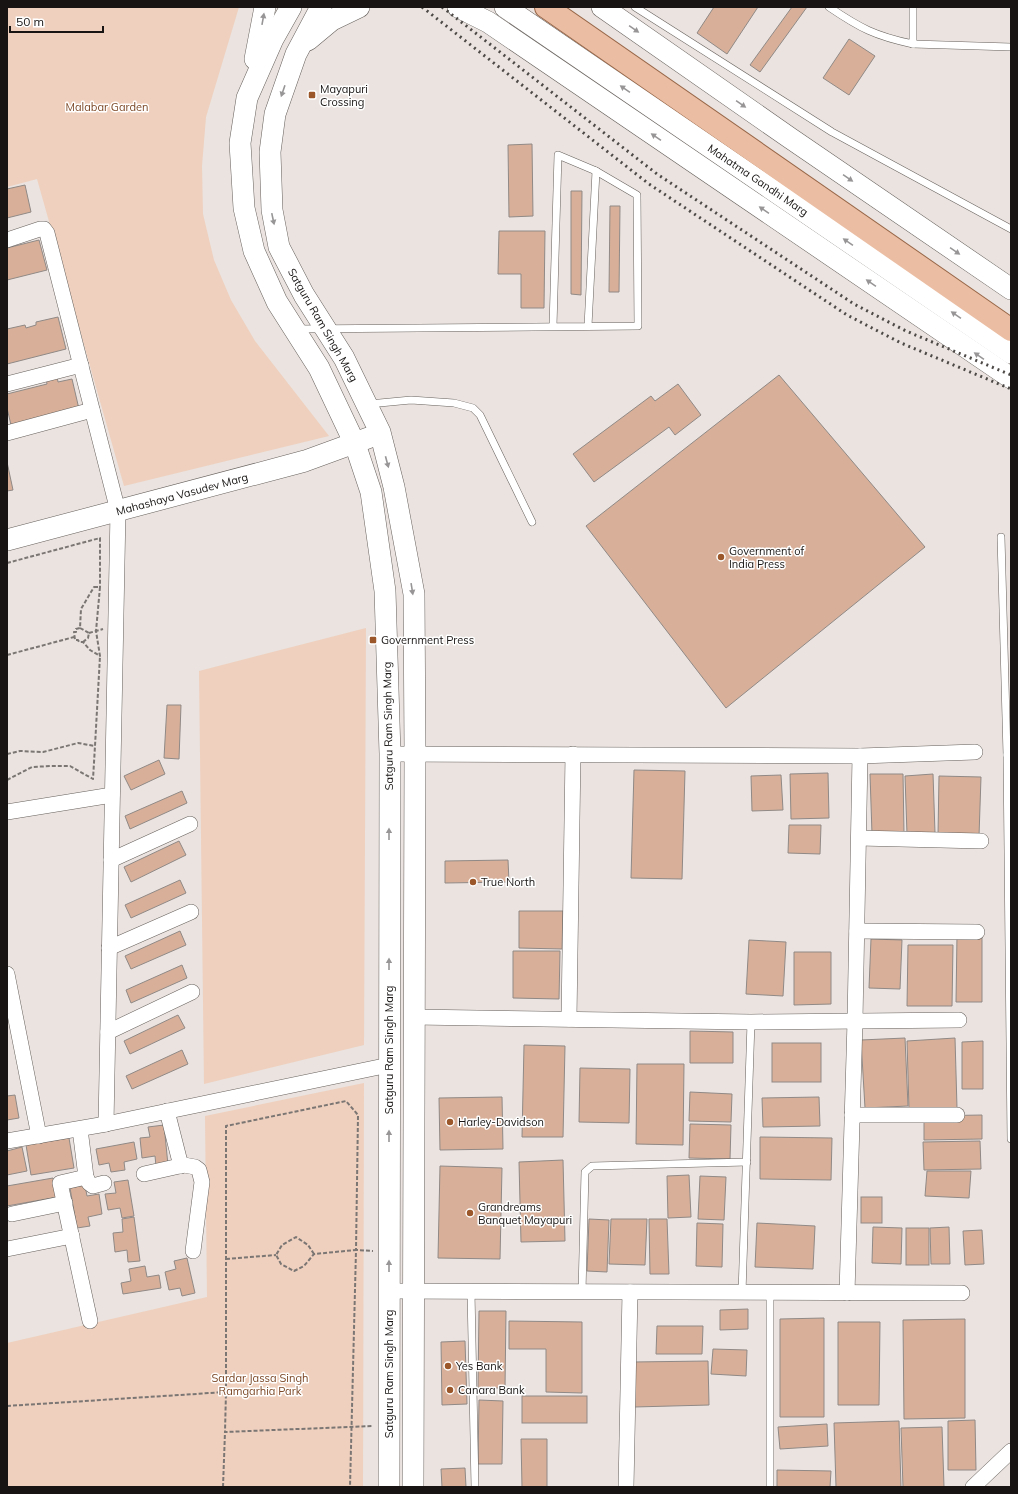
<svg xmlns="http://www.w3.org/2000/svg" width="1018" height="1494" font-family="Mulish,sans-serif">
  <rect width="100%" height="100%" fill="#eae3df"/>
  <g fill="#efd0be">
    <polygon points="7,7 239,7 206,117 202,166 203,214 214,260 231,300 255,341 329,436 124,486 37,179 7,187"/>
    <polygon points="366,628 364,1045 204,1084 199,671"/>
    <polygon points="364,1083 363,1487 7,1487 7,1343 207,1297 205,1116"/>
  </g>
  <g fill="#d8b099" stroke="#908986">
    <polygon points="714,7 758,7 727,54 697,33"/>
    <polygon points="792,7 807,7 760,72 750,65"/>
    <polygon points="849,39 875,56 849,95 823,78"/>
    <polygon points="532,144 533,216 509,217 508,145"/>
    <polygon points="25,185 31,212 7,218 7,189"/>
    <polygon points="571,191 582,191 581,295 571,294"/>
    <polygon points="610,206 620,206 619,292 609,292"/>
    <polygon points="499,231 545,231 544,308 521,308 521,274 498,274"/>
    <polygon points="39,240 47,270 7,280 7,248"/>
    <polygon points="58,317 66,349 7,364 7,329 25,325 26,328 36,325 36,322"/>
    <polygon points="779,375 925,547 726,708 586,526"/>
    <polygon points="57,376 58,382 72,379 79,409 11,425 7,408 7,394 47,384 46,378"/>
    <polygon points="678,384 701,415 675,435 669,427 594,482 573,454 651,396 655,401"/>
    <polygon points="7,462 13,490 7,491"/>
    <polygon points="167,705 181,705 179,759 164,758"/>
    <polygon points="159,760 165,774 131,790 124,776"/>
    <polygon points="634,770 685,771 682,879 631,878"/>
    <polygon points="828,773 829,818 791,819 790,774"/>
    <polygon points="870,774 903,774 904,833 872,834"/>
    <polygon points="933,774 935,833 907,834 905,776"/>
    <polygon points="781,775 783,810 752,811 751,776"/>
    <polygon points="939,776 981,777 979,836 938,835"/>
    <polygon points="182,791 187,803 130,829 125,816"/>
    <polygon points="789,825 821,825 820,854 788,853"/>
    <polygon points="179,841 186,855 131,882 124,867"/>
    <polygon points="508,860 509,882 445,883 445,861"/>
    <polygon points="180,880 186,893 131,918 125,905"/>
    <polygon points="519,911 563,911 562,949 519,948"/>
    <polygon points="180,931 186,945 131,969 125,956"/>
    <polygon points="957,935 982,935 982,1002 956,1002"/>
    <polygon points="871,939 902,940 900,989 869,988"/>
    <polygon points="749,940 786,942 783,996 746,994"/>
    <polygon points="908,945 953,945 952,1006 907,1006"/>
    <polygon points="513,951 560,951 559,999 513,998"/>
    <polygon points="794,952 831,952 831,1004 794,1005"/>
    <polygon points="182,965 187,978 131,1003 126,990"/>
    <polygon points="178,1015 185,1028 130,1054 124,1041"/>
    <polygon points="690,1031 733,1032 733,1063 690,1063"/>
    <polygon points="905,1038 908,1106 865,1108 861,1040"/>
    <polygon points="955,1038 957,1108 909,1109 907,1041"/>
    <polygon points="983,1041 983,1089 962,1089 962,1042"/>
    <rect x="772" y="1043" width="49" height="39"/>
    <polygon points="524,1045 565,1046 563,1137 522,1137"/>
    <polygon points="182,1050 188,1064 132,1089 126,1076"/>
    <polygon points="637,1064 684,1064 683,1145 636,1144"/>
    <polygon points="580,1068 630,1069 629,1123 579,1122"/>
    <polygon points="690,1092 732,1094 731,1122 689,1121"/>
    <polygon points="15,1095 19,1118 7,1120 7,1096"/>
    <polygon points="502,1097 503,1149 440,1150 439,1098"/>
    <polygon points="819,1097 820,1126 763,1127 762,1098"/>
    <polygon points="982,1115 982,1139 924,1140 924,1116"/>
    <polygon points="690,1124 731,1125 730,1159 689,1158"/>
    <polygon points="164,1125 168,1165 156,1166 155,1156 142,1158 140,1138 150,1137 148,1127"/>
    <polygon points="760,1137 832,1138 831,1180 760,1179"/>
    <polygon points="69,1138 74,1168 31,1175 26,1145"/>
    <polygon points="980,1141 981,1169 924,1170 923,1142"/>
    <polygon points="134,1142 137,1159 124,1162 125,1170 111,1172 109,1163 99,1165 96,1149"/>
    <polygon points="22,1147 27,1171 7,1175 7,1151"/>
    <polygon points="563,1160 565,1241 521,1242 519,1162"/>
    <polygon points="440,1166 502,1168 500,1259 438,1258"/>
    <polygon points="927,1171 971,1171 969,1198 925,1196"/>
    <polygon points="689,1175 691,1217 668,1218 667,1176"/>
    <polygon points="700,1176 726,1177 724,1220 698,1219"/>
    <polygon points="53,1178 57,1197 7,1206 7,1186"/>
    <polygon points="128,1180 134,1216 122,1218 120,1208 108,1210 105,1194 116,1193 114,1182"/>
    <polygon points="85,1185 87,1196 99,1194 102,1214 88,1217 90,1226 77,1228 70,1188"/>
    <rect x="861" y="1197" width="21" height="26"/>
    <polygon points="134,1217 140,1261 128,1262 127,1250 115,1252 113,1233 123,1232 122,1219"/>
    <polygon points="589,1219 609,1220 607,1272 587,1271"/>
    <polygon points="611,1219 647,1219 645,1265 609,1264"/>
    <polygon points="649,1219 667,1219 669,1274 650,1274"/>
    <polygon points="697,1223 723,1224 722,1267 696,1266"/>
    <polygon points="757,1223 815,1226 813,1269 755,1267"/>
    <polygon points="873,1227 902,1228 901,1264 872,1263"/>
    <polygon points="949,1227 950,1264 931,1264 930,1228"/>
    <rect x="906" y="1228" width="23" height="37"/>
    <polygon points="982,1230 984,1264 965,1265 963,1231"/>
    <polygon points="187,1258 195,1293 182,1296 180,1288 169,1290 165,1272 176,1269 174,1261"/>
    <polygon points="145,1266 147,1277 159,1275 161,1288 123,1294 121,1283 131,1281 129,1269"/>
    <polygon points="748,1309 748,1329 720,1330 720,1310"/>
    <polygon points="479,1311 506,1311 505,1388 478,1388"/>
    <polygon points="824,1318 824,1417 780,1417 780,1319"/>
    <polygon points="965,1319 965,1418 904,1419 903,1320"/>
    <polygon points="509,1321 582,1322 582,1393 546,1392 546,1349 509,1349"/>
    <polygon points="838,1322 880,1322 879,1405 838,1405"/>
    <polygon points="657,1326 703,1326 702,1354 656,1354"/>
    <polygon points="465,1341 467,1404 442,1405 441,1342"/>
    <polygon points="713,1349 747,1350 746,1376 711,1374"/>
    <polygon points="708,1361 709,1405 634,1407 633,1362"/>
    <rect x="522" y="1396" width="65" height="27"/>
    <polygon points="479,1400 503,1401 502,1464 478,1464"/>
    <polygon points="975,1420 976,1470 948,1470 948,1421"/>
    <polygon points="899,1421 901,1487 836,1487 834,1423"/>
    <polygon points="827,1424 828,1446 780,1449 778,1427"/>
    <polygon points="942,1427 944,1487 903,1487 901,1428"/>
    <polygon points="521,1439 547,1439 547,1487 522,1487"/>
    <polygon points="465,1468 466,1487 442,1487 441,1469"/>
    <polygon points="777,1470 831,1471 830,1487 777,1487"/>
  </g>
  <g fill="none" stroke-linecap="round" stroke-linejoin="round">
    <defs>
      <g id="lane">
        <polyline points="635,7 832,132 1011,229"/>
        <path d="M829 7C860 28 875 36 913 44V7"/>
        <polyline points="913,44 1011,47"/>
        <polyline points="553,326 558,155 596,171"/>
        <polyline points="298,329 638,326 637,195 596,171 588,326"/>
        <polyline points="369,404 411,400 454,403 473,408 480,415 532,522"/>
        <polyline points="1001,537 1007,755"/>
        <polyline points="1011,755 1007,755 1011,1139"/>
        <polyline points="471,1292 475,1487"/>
        <polyline points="582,1292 585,1172 592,1166 747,1162"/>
        <polyline points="742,1293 751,1022"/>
        <polyline points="770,1487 770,1293"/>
      </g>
      <g id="street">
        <polyline points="7,240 40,229 44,229 47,233 118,511 106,1124"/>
        <polyline points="7,384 81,365"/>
        <polyline points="7,433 92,410"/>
        <polyline points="390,754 860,756 975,752"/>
        <polyline points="7,812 112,795"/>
        <polyline points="859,838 981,841"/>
        <polyline points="111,860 190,824"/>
        <polyline points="857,931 977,932"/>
        <polyline points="109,948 191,912"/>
        <polyline points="7,974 39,1136"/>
        <polyline points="414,1017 751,1022 959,1020"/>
        <polyline points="569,1019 573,754"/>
        <polyline points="108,1032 192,992"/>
        <polyline points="167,1111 181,1166"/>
        <polyline points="852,1115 957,1115"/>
        <polyline points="80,1129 86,1177 89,1183 93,1186 104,1183"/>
        <polyline points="7,1141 106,1124 389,1065"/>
        <polyline points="144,1174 184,1165 195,1167 199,1170 202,1182 193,1251"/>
        <polyline points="86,1177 60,1183 90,1321"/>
        <polyline points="12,1214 65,1203"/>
        <polyline points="7,1249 72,1236"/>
        <polyline points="389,1291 962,1293"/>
        <polyline points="847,1293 855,1021 860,756"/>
        <polyline points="626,1487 630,1292"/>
        <polyline points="973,1487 1011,1451"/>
      </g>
      <g id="secondary">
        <polyline points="291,7 273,39 247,98 240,143 244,208 254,251 277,302 319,368 355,444 371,492 385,591 390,754 389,1487"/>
        <polyline points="321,7 296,54 275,114 270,152 272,210 279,247 304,295 344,358 380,432 394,487 414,594 415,753 413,1487"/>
        <polyline points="458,7 488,22 1011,378"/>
        <polyline points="505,7 1011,353"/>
        <polyline points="602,7 790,138 1011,289"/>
        <polyline points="308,40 332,20 359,7"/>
        <polyline points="255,59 265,7"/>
        <polyline points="7,540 305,461 368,438"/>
      </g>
      <polyline id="primary" points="546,7 1011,330"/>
    </defs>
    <use href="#lane" stroke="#67615d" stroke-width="8"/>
    <use href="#street" stroke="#67615d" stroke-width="16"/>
    <use href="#secondary" stroke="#67615d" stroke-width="22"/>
    <use href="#primary" stroke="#986648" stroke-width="24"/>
    <g stroke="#7b7674" stroke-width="2" stroke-dasharray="4 2" stroke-linecap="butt">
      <polyline points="7,563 100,538 100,587"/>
      <polygon points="94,587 100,587 96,631 100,656 90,650 83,642 79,642 78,640 75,640 74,632 76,632 76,629 80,628 81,609"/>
      <polyline points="80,628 89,633 88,638 83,642"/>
      <polyline points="89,633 103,629"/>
      <polyline points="7,655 74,637"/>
      <polyline points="7,754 20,751 43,752 78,743 95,746 100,656"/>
      <polyline points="7,780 32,767 51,766 70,766 93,779 95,746"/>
      <polyline points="314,1254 308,1245 296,1237 282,1245 276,1255 281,1264 294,1271 304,1266 314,1254 356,1250 350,1487"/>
      <polyline points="226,1259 276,1255"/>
      <polyline points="226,1392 226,1126 346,1101 358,1115 356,1250 373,1251"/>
      <polyline points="7,1406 226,1392 225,1432 372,1426"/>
      <polyline points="223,1487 225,1432"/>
    </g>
    <use href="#lane" stroke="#fff" stroke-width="7"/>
    <use href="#street" stroke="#fff" stroke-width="15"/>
    <use href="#secondary" stroke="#fff" stroke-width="21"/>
    <use href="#primary" stroke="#ebbea3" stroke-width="22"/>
    <g stroke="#4d4947" stroke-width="3" stroke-dasharray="2 4" stroke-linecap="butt">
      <polyline points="422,7 649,184 847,315 901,343 1011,389"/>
      <polyline points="442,7 657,174 854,304 906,331 1011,375"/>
    </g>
  </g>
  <defs><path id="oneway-solid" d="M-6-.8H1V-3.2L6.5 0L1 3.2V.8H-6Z"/></defs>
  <g fill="#979595">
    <use href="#oneway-solid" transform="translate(263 19) rotate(-80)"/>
    <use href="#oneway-solid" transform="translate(634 29) rotate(35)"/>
    <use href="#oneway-solid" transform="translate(625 89) rotate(-146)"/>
    <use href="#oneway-solid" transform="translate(283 91) rotate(109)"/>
    <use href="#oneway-solid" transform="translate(741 104) rotate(35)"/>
    <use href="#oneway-solid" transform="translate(656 137) rotate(-146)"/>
    <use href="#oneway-solid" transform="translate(848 178) rotate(34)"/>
    <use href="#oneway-solid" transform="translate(764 210) rotate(-146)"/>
    <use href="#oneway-solid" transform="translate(273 219) rotate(78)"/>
    <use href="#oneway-solid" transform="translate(848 242) rotate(-146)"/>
    <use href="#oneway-solid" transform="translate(955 251) rotate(34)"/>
    <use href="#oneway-solid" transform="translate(871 283) rotate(-146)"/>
    <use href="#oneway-solid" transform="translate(956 315) rotate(-146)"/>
    <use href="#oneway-solid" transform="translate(979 356) rotate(-146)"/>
    <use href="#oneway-solid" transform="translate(387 462) rotate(75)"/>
    <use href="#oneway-solid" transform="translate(412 589) rotate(81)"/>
    <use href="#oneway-solid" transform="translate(389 834) rotate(-90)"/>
    <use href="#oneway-solid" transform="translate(389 964) rotate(-90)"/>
    <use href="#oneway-solid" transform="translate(389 1136) rotate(-90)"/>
    <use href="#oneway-solid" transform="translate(389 1266) rotate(-90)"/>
  </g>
  <g fill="#9b5629" stroke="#fff" stroke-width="1.5">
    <rect x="308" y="91" width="8" height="8" rx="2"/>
    <circle cx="721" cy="557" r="4"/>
    <rect x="369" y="636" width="8" height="8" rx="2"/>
    <circle cx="473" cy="882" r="4"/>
    <circle cx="450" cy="1122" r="4"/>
    <circle cx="470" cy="1213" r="4"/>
    <circle cx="448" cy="1366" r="4"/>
    <circle cx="450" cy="1390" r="4"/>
  </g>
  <g text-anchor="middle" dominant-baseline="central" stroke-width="3" stroke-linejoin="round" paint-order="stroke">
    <g font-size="11" fill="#171413" stroke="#fff" text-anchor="start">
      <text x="320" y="89">Mayapuri<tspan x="320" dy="13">Crossing</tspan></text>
      <text x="729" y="551">Government of<tspan x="729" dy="13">India Press</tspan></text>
      <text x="381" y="640">Government Press</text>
      <text x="481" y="882">True North</text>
      <text x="458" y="1122">Harley-Davidson</text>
      <text x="478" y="1207">Grandreams<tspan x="478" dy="13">Banquet Mayapuri</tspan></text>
      <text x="456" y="1366">Yes Bank</text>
      <text x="458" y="1390">Canara Bank</text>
    </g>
    <g font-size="11" fill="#7b4725" stroke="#fff">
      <text x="107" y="107">Malabar Garden</text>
      <text x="260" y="1378">Sardar Jassa Singh<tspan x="260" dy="13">Ramgarhia Park</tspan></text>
    </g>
    <g font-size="11" fill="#171413" stroke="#fff">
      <text transform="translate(758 180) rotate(34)">Mahatma Gandhi Marg</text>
      <text transform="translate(323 325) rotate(60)">Satguru Ram Singh Marg</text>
      <text transform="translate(182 494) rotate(-15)">Mahashaya Vasudev Marg</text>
      <text transform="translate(388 726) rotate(-91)">Satguru Ram Singh Marg</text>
      <text transform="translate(389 1050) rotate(-90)">Satguru Ram Singh Marg</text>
      <text transform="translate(389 1374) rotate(-90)">Satguru Ram Singh Marg</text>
    </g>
  </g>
  <rect width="1018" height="1494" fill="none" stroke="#171413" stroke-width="16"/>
  <path d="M10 26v6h93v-6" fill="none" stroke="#171413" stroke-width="2"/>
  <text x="16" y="26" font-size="12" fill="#171413" stroke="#ffffff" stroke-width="3" paint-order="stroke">50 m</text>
</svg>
